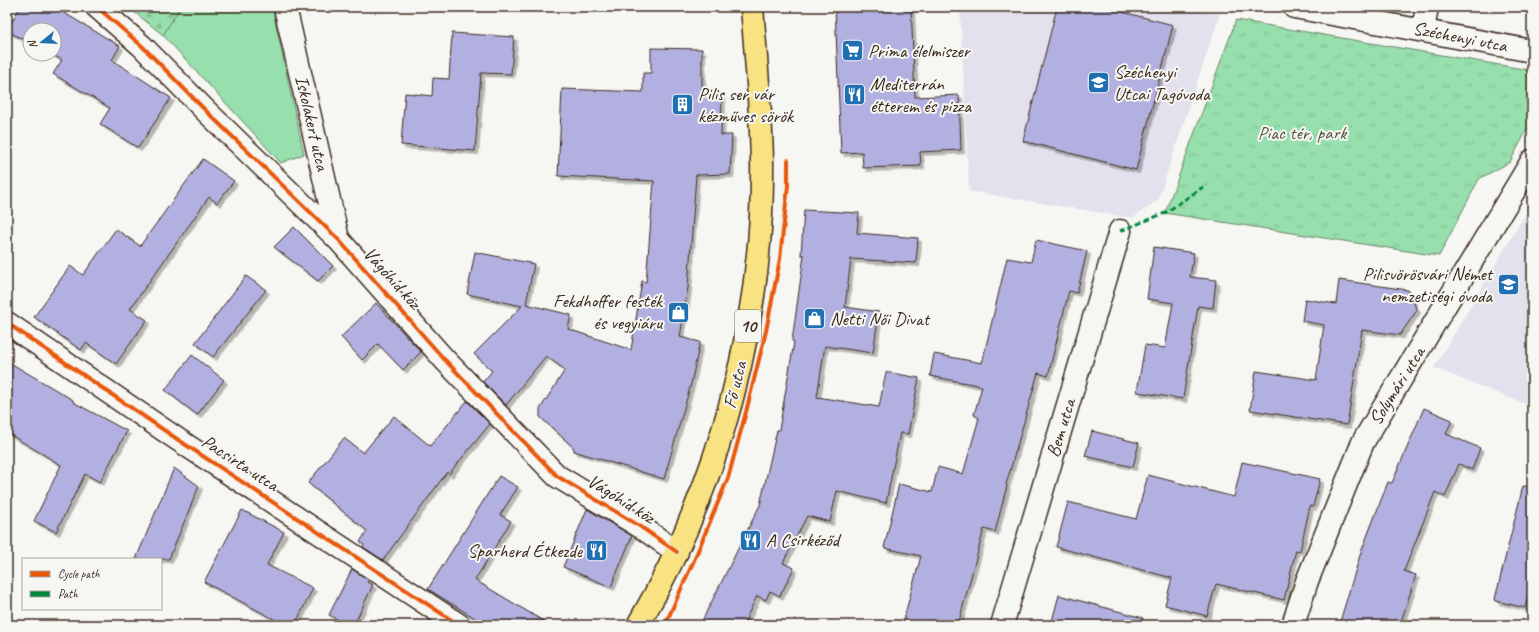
<svg xmlns="http://www.w3.org/2000/svg" width="1539" height="632" font-family="Caveat,sans-serif">
  <defs>
    <pattern id="forest-firs" width="22" height="20" patternUnits="userSpaceOnUse"><rect width="22" height="20" fill="#97dfad"/><path d="M5 1l3.5 6h-7zM16 11l3.5 6h-7z" fill="#83c094"/></pattern>
    <pattern id="park-tufts" width="24" height="20" patternUnits="userSpaceOnUse"><rect width="24" height="20" fill="#97dfad"/><path d="M3 7l-1-3M5 7V3M7 7l1-3M15 17l-1-3M17 17v-4M19 17l1-3" fill="none" stroke="#83c094"/></pattern>
    <filter id="shadow"><feDropShadow dx="3.5" dy="3.5" stdDeviation="0" flood-color="#0004"/></filter>
  </defs>
  <rect width="100%" height="100%" fill="#f6f6f2"/>
  <filter id="ink" filterUnits="userSpaceOnUse"><feTurbulence type="fractalNoise" baseFrequency=".025" numOctaves="2"/><feDisplacementMap in="SourceGraphic" scale="8" xChannelSelector="R" yChannelSelector="G"/><feConvolveMatrix kernelMatrix="1 2 1 2 8 2 1 2 1" color-interpolation-filters="sRGB"/></filter>
  <g filter="url(#ink)">
    <g fill="#e2e1ed">
      <polygon points="960,7 1178,7 1220,14 1158,200 1133,218 969,191"/>
      <polygon points="1532,203 1532,407 1434,368"/>
    </g>
    <polygon fill="#97dfad" stroke="#698466" points="180,7 272,7 304,154 281,163 163,35"/>
    <polygon fill="url(#forest-firs)" stroke="#698466" points="128,7 180,7 163,35"/>
    <polygon fill="url(#park-tufts)" stroke="#698466" points="1236,20 1529,70 1532,80 1532,120 1510,162 1479,179 1439,256 1165,213"/>
    <g fill="#b2b0e1" stroke="#3b2a1e" filter="url(#shadow)">
      <polygon points="20,7 54,7 120,46 112,60 171,98 138,148 100,124 110,108 53,74 62,60 51,54 54,54 54,30 30,30 30,43 7,31"/>
      <polygon points="835,7 911,7 915,97 959,95 961,150 920,152 921,166 863,168 862,152 841,153"/>
      <polygon points="1057,7 1103,7 1173,25 1136,170 1023,141"/>
      <polygon points="452,33 514,37 511,74 481,73 475,151 401,145 405,93 432,96 433,78 449,79"/>
      <polygon points="651,48 702,49 702,94 722,95 721,135 732,135 730,174 696,175 688,288 680,337 700,342 691,384 664,479 574,451 574,448 540,417 540,409 565,370 546,356 506,405 483,382 492,371 474,354 522,306 467,294 475,252 534,264 526,304 571,315 568,329 631,350 642,281 646,282 654,181 558,176 562,89 643,92 643,73 651,73"/>
      <polygon points="203,159 234,181 217,203 209,197 130,309 147,320 116,364 86,343 81,350 34,317 70,266 83,275 116,229 140,246"/>
      <polygon points="804,210 859,213 857,233 918,238 916,263 851,259 845,307 879,312 873,353 825,346 817,397 879,407 886,372 919,378 908,434 900,433 886,503 837,491 830,522 807,516 783,563 794,568 780,596 770,591 766,600 757,596 743,625 700,625 760,505 777,430 779,430 794,342 792,341 804,255 801,255"/>
      <polygon points="294,227 333,266 318,281 274,247"/>
      <polygon points="1036,240 1087,251 1077,293 1069,291 1048,376 1038,373 1006,485 1007,486 995,532 984,529 958,625 902,625 921,556 884,548 899,484 932,492 938,467 963,474 979,418 974,415 982,386 930,376 934,354 982,363 1007,258 1031,262"/>
      <polygon points="1154,247 1194,253 1190,277 1216,280 1213,308 1198,306 1183,399 1137,392 1145,345 1165,348 1173,303 1147,299"/>
      <polygon points="246,276 266,290 213,357 195,343"/>
      <polygon points="1339,280 1408,290 1417,310 1400,335 1362,330 1347,425 1250,410 1256,371 1316,380 1324,325 1302,321 1305,299 1336,304"/>
      <polygon points="376,303 421,352 403,370 378,344 362,360 341,337"/>
      <polygon points="192,355 224,380 197,415 165,390"/>
      <polygon points="7,361 73,400 73,402 127,431 100,482 85,474 56,532 34,521 61,465 7,433"/>
      <polygon points="467,401 490,424 449,474 447,472 383,560 363,547 364,545 360,542 367,531 308,483 344,438 363,453 394,416 430,446"/>
      <polygon points="1424,408 1452,420 1446,434 1480,448 1472,470 1459,464 1445,497 1435,492 1404,571 1416,575 1400,625 1339,625 1361,552 1388,482 1392,483"/>
      <polygon points="1092,431 1139,443 1133,467 1085,456"/>
      <polygon points="1242,462 1320,479 1313,507 1310,506 1300,551 1296,550 1284,600 1216,584 1207,616 1165,605 1172,578 1056,547 1068,502 1136,519 1148,475 1234,497"/>
      <polygon points="174,468 199,486 169,559 136,559"/>
      <polygon points="499,476 518,487 500,515 511,521 475,580 550,625 486,625 428,589"/>
      <polygon points="1523,486 1532,487 1532,578 1525,608 1496,601 1495,599"/>
      <polygon points="587,509 632,536 611,587 563,567"/>
      <polygon points="242,510 284,532 267,565 313,588 295,625 285,625 204,582"/>
      <polygon points="352,569 369,580 367,582 373,585 354,625 348,625 329,615"/>
      <polygon points="1059,595 1143,618 1142,625 1051,625"/>
    </g>
    <g fill="none" stroke-linecap="round" stroke-linejoin="round">
      <defs>
        <g id="minor">
          <polyline points="97,7 142,46 205,110 338,239 444,359 557,476 641,527 677,552"/>
          <polyline points="285,7 338,239"/>
          <polyline points="1294,7 1532,51"/>
          <polyline points="1423,30 1427,7"/>
          <polyline points="7,323 177,439 459,625"/>
          <polyline points="1002,625 1120,231"/>
          <polyline points="1293,625 1307,581 1363,442 1532,161"/>
        </g>
        <path id="primary" d="M638 625C719 486 764 323 762 161 761 110 756 58 752 7"/>
      </defs>
      <use href="#minor" stroke="#3b2a1e" stroke-width="25"/>
      <use href="#primary" stroke="#3b2a1e" stroke-width="25"/>
      <use href="#minor" stroke="#f6f6f2" stroke-width="22"/>
      <use href="#primary" stroke="#f8e281" stroke-width="22"/>
      <polyline stroke="#00873e" stroke-width="3" stroke-dasharray="6 3" stroke-linecap="butt" points="1120,231 1165,213 1203,187"/>
      <defs>
        <g id="cycleway">
          <polyline points="97,7 142,46 205,110 338,239 444,359 557,476 641,527 677,552"/>
          <polyline points="7,323 177,439 459,625"/>
          <polyline points="665,625 695,558 728,478 746,412 766,331 780,259 788,185 788,160"/>
        </g>
      </defs>
      <use href="#cycleway" stroke="#f6f6f2" stroke-width="6"/>
      <use href="#cycleway" stroke="#e8590c" stroke-width="4"/>
    </g>
  </g>
  <defs>
    <symbol id="supermarket-square" viewBox="-11 -11 22 22"><rect x="-9" y="-9" width="18" height="18" rx="4" fill="#1f6fb2" stroke="#f6f6f2"/><path d="M-6-5.5h2.5l.6 2H6L4.5 2H-2.5L-4.4-4H-6ZM-1.5 3.2a1.3 1.3 0 1 0 .1 0ZM3 3.2a1.3 1.3 0 1 0 .1 0Z" fill="#fff"/></symbol>
    <symbol id="school-square" viewBox="-11 -11 22 22"><rect x="-9" y="-9" width="18" height="18" rx="4" fill="#1f6fb2" stroke="#f6f6f2"/><path d="M0-5L7-2L0 1L-7-2ZM-4 1L0 2.5L4 1V4Q0 6-4 4Z" fill="#fff"/></symbol>
    <symbol id="restaurant-square" viewBox="-11 -11 22 22"><rect x="-9" y="-9" width="18" height="18" rx="4" fill="#1f6fb2" stroke="#f6f6f2"/><path d="M-5-6h1v4h1v-4h1v4h1v-4h1v5L-1.5 .5V6h-2V.5L-5-1ZM5-6V6H3V1.5H1.5Q1.5-4 5-6Z" fill="#fff"/></symbol>
    <symbol id="building-square" viewBox="-11 -11 22 22"><rect x="-9" y="-9" width="18" height="18" rx="4" fill="#1f6fb2" stroke="#f6f6f2"/><path d="M-4-6H4V6H1V3H-1V6H-4ZM-2.5-4.3h1.7v1.8h-1.7ZM.8-4.3h1.7v1.8H.8ZM-2.5-1h1.7V.8h-1.7ZM.8-1h1.7V.8H.8Z" fill="#fff"/></symbol>
    <symbol id="shop-square" viewBox="-11 -11 22 22"><rect x="-9" y="-9" width="18" height="18" rx="4" fill="#1f6fb2" stroke="#f6f6f2"/><path d="M-5-2.5h2.3a2.7 3.5 0 0 1 5.4 0H5L5.5 6h-11ZM-1.5-2.5h3a1.5 2.3 0 0 0-3 0Z" fill="#fff"/></symbol>
  </defs>
  <g fill-rule="evenodd">
    <use href="#supermarket-square" x="840" y="38" width="25" height="25"/>
    <use href="#school-square" x="1086" y="70" width="25" height="25"/>
    <use href="#restaurant-square" x="842" y="82" width="25" height="25"/>
    <use href="#building-square" x="670" y="92" width="25" height="25"/>
    <use href="#school-square" x="1496" y="272" width="25" height="25"/>
    <use href="#shop-square" x="666" y="300" width="25" height="25"/>
    <use href="#shop-square" x="802" y="306" width="25" height="25"/>
    <use href="#restaurant-square" x="738" y="528" width="25" height="25"/>
    <use href="#restaurant-square" x="584" y="538" width="25" height="25"/>
  </g>
  <g text-anchor="middle" dominant-baseline="central" stroke-width="4" stroke-linejoin="round" paint-order="stroke">
    <rect fill="#f6f6f2" stroke="#73675e" stroke-width="1" x="735" y="310" width="26" height="32" rx="3"/>
    <g font-size="18" font-weight="bold" fill="#3b2a1e">
      <text x="748" y="326">10</text>
    </g>
    <g font-size="19" fill="#3b2a1e" stroke="#f6f6f2">
      <text transform="translate(1460 37) rotate(11)">Széchenyi utca</text>
      <text transform="translate(312 123) rotate(77)">Iskolakert utca</text>
      <text transform="translate(392 278) rotate(48)">Vágóhíd köz</text>
      <text transform="translate(735 385) rotate(-76)">Fő utca</text>
      <text transform="translate(1397 386) rotate(-58)">Solymári utca</text>
      <text transform="translate(1061 428) rotate(-73)">Bem utca</text>
      <text transform="translate(240 463) rotate(33)">Pacsirta utca</text>
      <text transform="translate(621 499) rotate(32)">Vágóhíd köz</text>
    </g>
    <g font-size="19" fill="#3b2a1e" stroke="#f6f6f2" text-anchor="start">
      <text x="868" y="51">Prima élelmiszer</text>
      <text x="1114" y="72">Széchenyi<tspan x="1114" dy="22">Utcai Tagóvoda</tspan></text>
      <text x="870" y="84">Mediterrán<tspan x="870" dy="22">étterem és pizza</tspan></text>
      <text x="698" y="94">Pilis ser vár<tspan x="698" dy="22">kézműves sörök</tspan></text>
      <text x="1492" y="274" text-anchor="end">Pilisvörösvári Német<tspan x="1492" dy="22">nemzetiségi óvoda</tspan></text>
      <text x="662" y="301" text-anchor="end">Fekdhoffer festék<tspan x="662" dy="22">és vegyiáru</tspan></text>
      <text x="830" y="319">Netti Női Divat</text>
      <text x="766" y="540">A Csirkéződ</text>
      <text x="582" y="551" text-anchor="end">Sparherd Étkezde</text>
    </g>
    <g font-size="19" fill="#525742" stroke="#f6f6f2">
      <text x="1302" y="133">Piac tér, park</text>
    </g>
  </g>
  <rect width="1539" height="632" fill="none" stroke="#f6f6f2" stroke-width="24"/>
  <rect x="12" y="12" width="1515" height="608" fill="none" stroke="#3b2a1e" stroke-width="1.5" filter="url(#ink)"/>
  <rect x="22" y="558" width="140" height="52" fill="#f6f6f2" stroke="#aba49d"/>
  <rect x="30" y="571" width="20" height="6" fill="#e8590c" stroke="#aba49d"/>
  <text x="58" y="578" font-size="12" fill="#3b2a1e">Cycle path</text>
  <rect x="30" y="591" width="20" height="6" fill="#00873e" stroke="#aba49d"/>
  <text x="58" y="598" font-size="12" fill="#3b2a1e">Path</text>
  <g transform="translate(42 42) rotate(252)"><circle r="19" fill="#f6f6f2" stroke="#aba49d"/>
  <path d="M0-3L7 15L0 10L-7 15Z" fill="#1f6fb2"/>
  <text y="-6" font-size="11" font-weight="bold" text-anchor="middle" fill="#3b2a1e">N</text>
  </g>
</svg>
